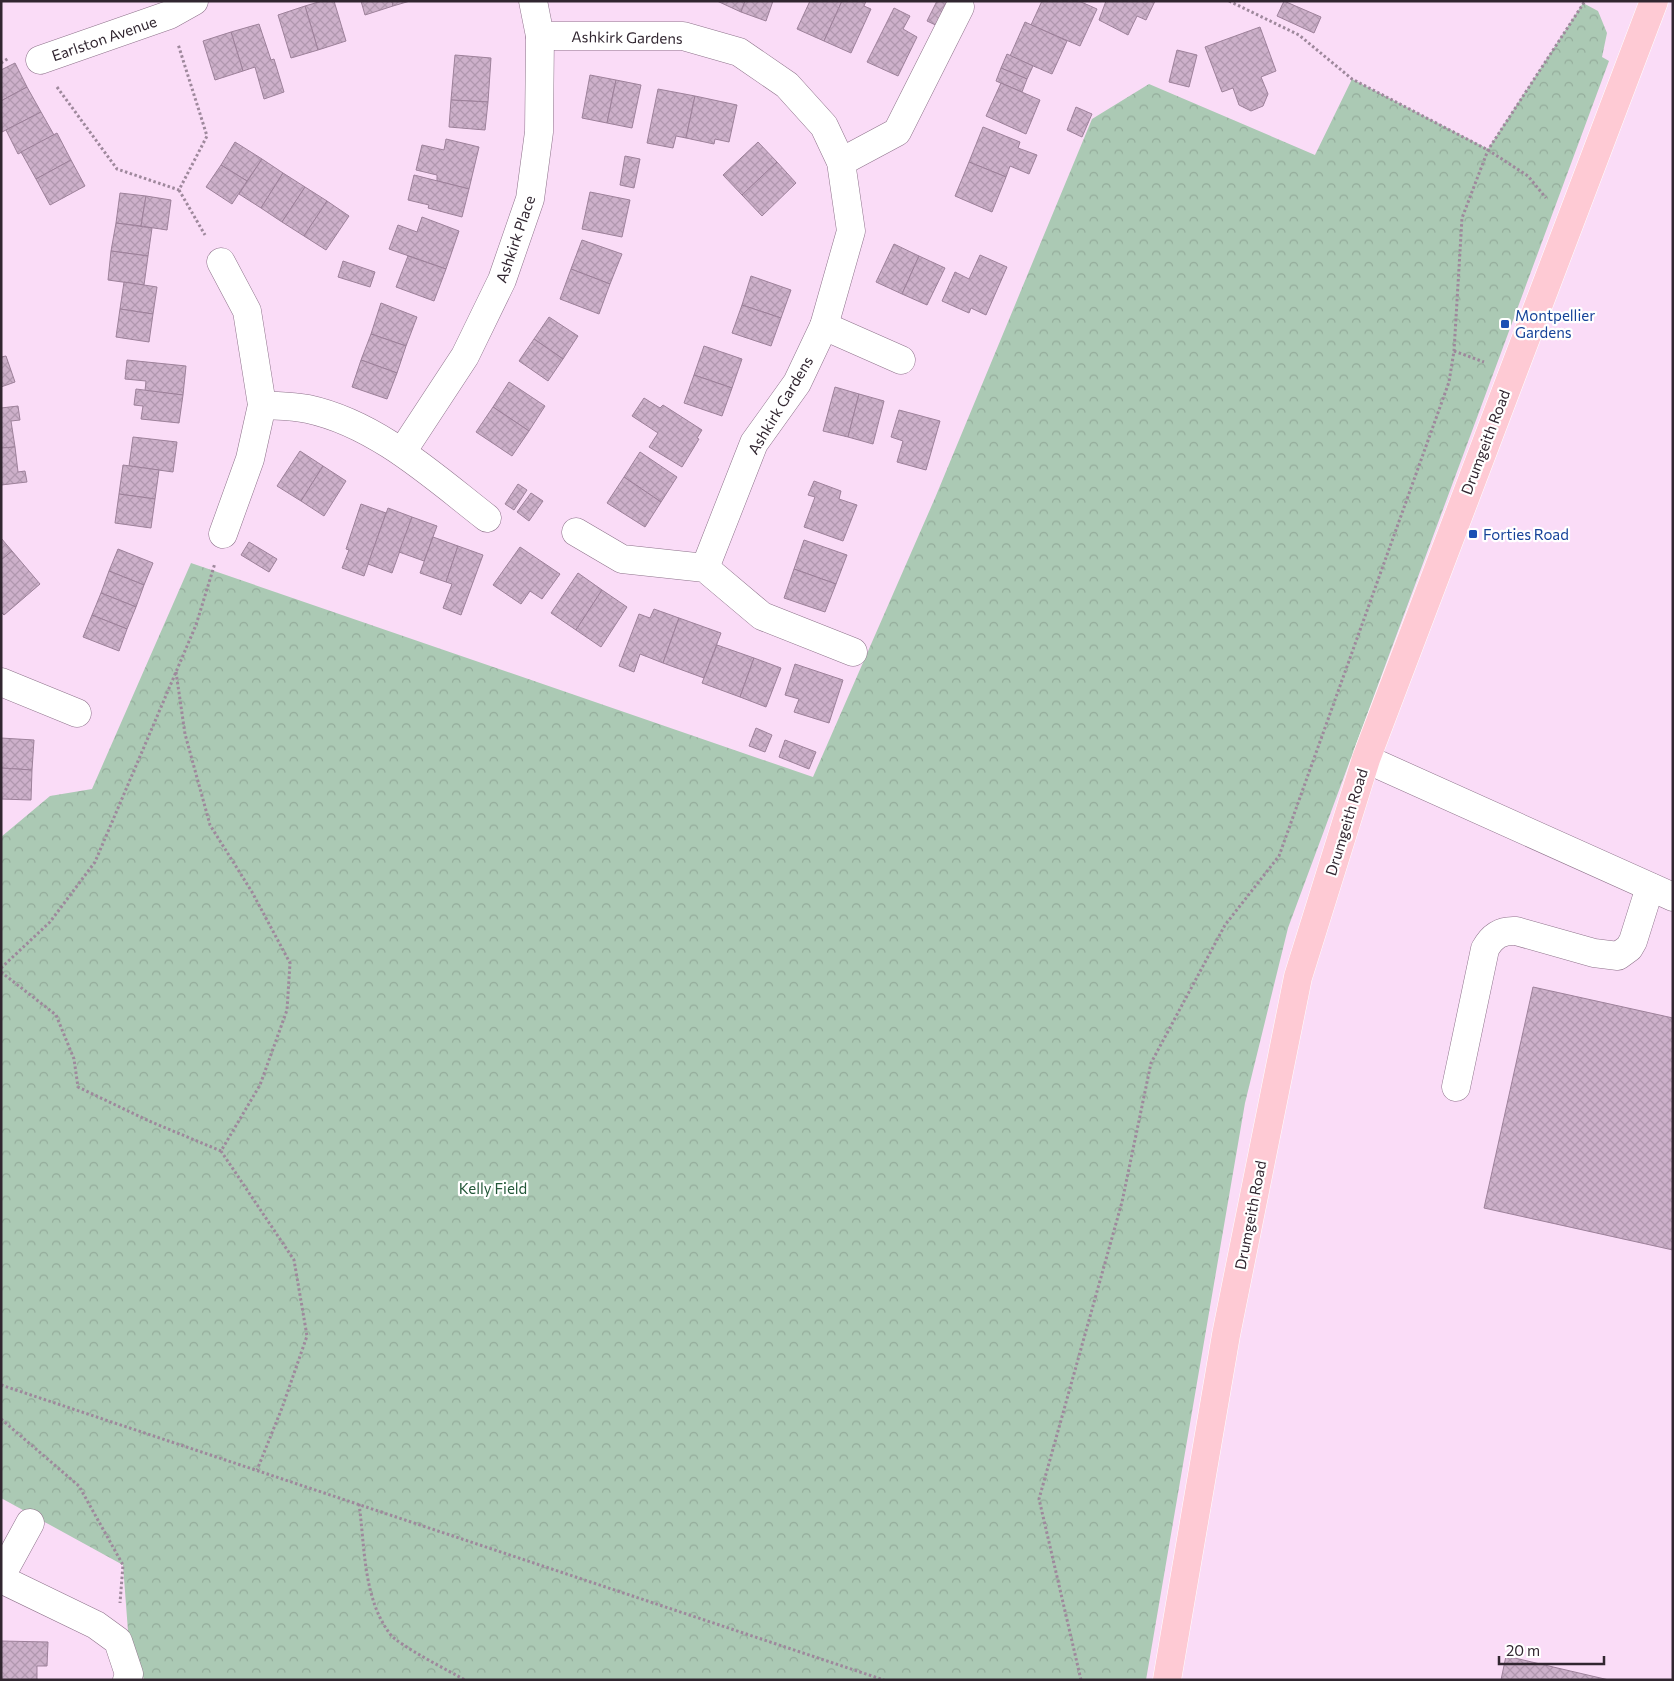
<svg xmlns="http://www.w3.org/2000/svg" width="1674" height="1681" font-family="Commissioner,sans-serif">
  <defs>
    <pattern id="park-crowns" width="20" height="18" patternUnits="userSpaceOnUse" patternTransform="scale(1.25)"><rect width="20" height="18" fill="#abc9b4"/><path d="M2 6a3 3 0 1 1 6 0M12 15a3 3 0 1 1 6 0" fill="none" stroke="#94ac9b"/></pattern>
    <pattern id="building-cross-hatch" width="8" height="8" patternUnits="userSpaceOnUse" patternTransform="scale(1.25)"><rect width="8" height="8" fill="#cdb0ca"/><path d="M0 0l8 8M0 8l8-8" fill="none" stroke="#b097ae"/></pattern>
  </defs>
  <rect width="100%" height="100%" fill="#fadcf7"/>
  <polygon fill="url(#park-crowns)" points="1583,3 1598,11 1607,33 1602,57 1609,61 1288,928 1245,1103 1146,1680 144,1680 128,1631 123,1565 1,1498 1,837 50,796 92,789 191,563 813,777 935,498 1092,119 1149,84 1315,155 1352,79 1488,149"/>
  <g fill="url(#building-cross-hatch)" stroke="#9d819a">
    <polygon points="322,1 334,1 346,41 318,50 305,6"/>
    <polygon points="361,1 392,1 393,6 365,15"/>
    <polygon points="392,1 410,1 393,6"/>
    <polygon points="717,1 745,1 741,12"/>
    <polygon points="745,1 773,1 766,21 741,12"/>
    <polygon points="810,1 842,1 824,41 797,29"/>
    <polygon points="842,1 866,1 864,6 871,9 851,53 824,41"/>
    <polygon points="937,1 955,1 942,28 927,21"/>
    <polygon points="1042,1 1079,1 1097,9 1080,46 1031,25"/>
    <polygon points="1106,1 1155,1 1146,20 1137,16 1128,35 1099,20"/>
    <polygon points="1284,1 1321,17 1314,33 1277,16"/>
    <polygon points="305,6 318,50 291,58 278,15"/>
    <polygon points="894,8 910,16 903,29 917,37 898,76 867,62"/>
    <polygon points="1025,22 1067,41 1052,74 1010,56"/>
    <polygon points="259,24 271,60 274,59 284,92 264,99 255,67 243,71 231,32"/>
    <polygon points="1260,27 1276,71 1261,77 1268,94 1263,106 1251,111 1239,105 1233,88 1222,92 1205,47"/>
    <polygon points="231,32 243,71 215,80 203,41"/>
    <polygon points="1177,50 1197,55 1189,87 1169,82"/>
    <polygon points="1007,54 1033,66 1027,79 1001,68"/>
    <polygon points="455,55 491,58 488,102 451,100"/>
    <polygon points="15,63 27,87 1,101 1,70"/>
    <polygon points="1001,68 1027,79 1022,92 996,81"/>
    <polygon points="590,75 616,80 607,123 582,118"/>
    <polygon points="616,80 641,85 632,128 607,123"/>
    <polygon points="1001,83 1040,100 1026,134 986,116"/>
    <polygon points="27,87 41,112 2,132 1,101"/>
    <polygon points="658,89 695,96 686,138 676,136 673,148 647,143"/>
    <polygon points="695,96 737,105 729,142 715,139 714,144 686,138"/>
    <polygon points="451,100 488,102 485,130 449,127"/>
    <polygon points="1076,107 1092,114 1082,137 1067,130"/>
    <polygon points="41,112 54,135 18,154 6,130"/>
    <polygon points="983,127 1020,142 1018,148 1037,155 1029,174 1010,166 1006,177 969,162"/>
    <polygon points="57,133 71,160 36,179 21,152"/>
    <polygon points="446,139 479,147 469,189 437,181 437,175 416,170 422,145 444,150"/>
    <polygon points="235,142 262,159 247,181 221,165"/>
    <polygon points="758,142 777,162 742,195 723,175"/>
    <polygon points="625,156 640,159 634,188 620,185"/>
    <polygon points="262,159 283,173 261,208 239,194"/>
    <polygon points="71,160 85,186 50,205 36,179"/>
    <polygon points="777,162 796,183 762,216 742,195"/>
    <polygon points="969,162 1006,177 992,212 955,196"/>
    <polygon points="221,165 247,181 232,204 206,187"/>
    <polygon points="283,173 305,187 282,222 261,208"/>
    <polygon points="414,175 469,189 462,217 428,208 429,205 408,200"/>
    <polygon points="305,187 327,201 304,236 282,222"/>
    <polygon points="590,192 630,200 622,237 582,229"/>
    <polygon points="120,193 146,196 141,226 116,223"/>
    <polygon points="146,196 171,200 167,230 141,226"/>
    <polygon points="327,201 349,216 326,250 304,236"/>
    <polygon points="422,217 459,231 446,269 389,249 398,225 417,232"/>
    <polygon points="116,223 152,228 148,256 111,251"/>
    <polygon points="582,240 622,254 610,284 571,269"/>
    <polygon points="894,244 919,256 902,294 876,282"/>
    <polygon points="111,251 148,256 144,285 108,280"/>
    <polygon points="980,255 1007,267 986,315 971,308 969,313 942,301 955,272 969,279"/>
    <polygon points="408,256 446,269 434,301 396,287"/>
    <polygon points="919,256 945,268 927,305 902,294"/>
    <polygon points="343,261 375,272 370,287 338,277"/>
    <polygon points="571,269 610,284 599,314 560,299"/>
    <polygon points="751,276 791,290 781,318 742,305"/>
    <polygon points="124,282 157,287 153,314 120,309"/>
    <polygon points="381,303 417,317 406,346 371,334"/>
    <polygon points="742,305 781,318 771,346 732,333"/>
    <polygon points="120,309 153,314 149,342 116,337"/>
    <polygon points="549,317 578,336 563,359 534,339"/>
    <polygon points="371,334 406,346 397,373 361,360"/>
    <polygon points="534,339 563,359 548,381 519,361"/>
    <polygon points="704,346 742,359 732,388 694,375"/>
    <polygon points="6,356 15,382 1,387 1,357"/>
    <polygon points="127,360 186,366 183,395 145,391 146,381 125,379"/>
    <polygon points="361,360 397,373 387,399 352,387"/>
    <polygon points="694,375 732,388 722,416 684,403"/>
    <polygon points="509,382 545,406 529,431 493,407"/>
    <polygon points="835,387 859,394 848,437 823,431"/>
    <polygon points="136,389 183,395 179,423 141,419 143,406 134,405"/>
    <polygon points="859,394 884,401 873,444 848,437"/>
    <polygon points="644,398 660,408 663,405 702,430 697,438 699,439 682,467 649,447 658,433 632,416"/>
    <polygon points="18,406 20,420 11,421 15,447 1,448 1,408"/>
    <polygon points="493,407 529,431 512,456 476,432"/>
    <polygon points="899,410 940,421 926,470 897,462 903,441 891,437"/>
    <polygon points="133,437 177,442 173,472 129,466"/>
    <polygon points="15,447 18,472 25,471 27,482 1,485 1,448"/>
    <polygon points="300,451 323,466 301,501 277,486"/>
    <polygon points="640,452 677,477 661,502 624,477"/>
    <polygon points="123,465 159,470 155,499 119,494"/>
    <polygon points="323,466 346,481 324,516 301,501"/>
    <polygon points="624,477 661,502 645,527 607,503"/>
    <polygon points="814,481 841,491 839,499 857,505 843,541 804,527 815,497 808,495"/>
    <polygon points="518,484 527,490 514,510 505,504"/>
    <polygon points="531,493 543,501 529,521 517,512"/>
    <polygon points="119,494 155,499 151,528 115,523"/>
    <polygon points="361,504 386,513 364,576 342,568 349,550 346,549"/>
    <polygon points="388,508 412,517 392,573 368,564"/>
    <polygon points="412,517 437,526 424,561 399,552"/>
    <polygon points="433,537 458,546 446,582 420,573"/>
    <polygon points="1,538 12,551 1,560"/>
    <polygon points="804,540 847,555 836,584 794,569"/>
    <polygon points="249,542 277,559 269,572 241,555"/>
    <polygon points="458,546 483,555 461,615 443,608 452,584 446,582"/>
    <polygon points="520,547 560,574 542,599 530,591 521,604 493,585"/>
    <polygon points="118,549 153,563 144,585 109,571"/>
    <polygon points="12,551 40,584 4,615 1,612 1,560"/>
    <polygon points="794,569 836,584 825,612 784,598"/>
    <polygon points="109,571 144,585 136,607 101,593"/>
    <polygon points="578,573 602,590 576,630 551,613"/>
    <polygon points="602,590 627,607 601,647 576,630"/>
    <polygon points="101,593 136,607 127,629 92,615"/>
    <polygon points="654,609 679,618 663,663 640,654 634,672 619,666 639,614 650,618"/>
    <polygon points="92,615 127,629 119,651 83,637"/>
    <polygon points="679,618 721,633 704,678 663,663"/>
    <polygon points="717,645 754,658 740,697 702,683"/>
    <polygon points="754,658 781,668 766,707 740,697"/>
    <polygon points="795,664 843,680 829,723 794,712 799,699 785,695"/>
    <polygon points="756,728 772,735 765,752 749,746"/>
    <polygon points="1,738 34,740 32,770 1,768"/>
    <polygon points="785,740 816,752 809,769 779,757"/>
    <polygon points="1,768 32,770 31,800 1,799"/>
    <polygon points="1533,987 1673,1018 1673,1250 1484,1208"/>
    <polygon points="1,1641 48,1642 47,1666 37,1666 37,1680 1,1680"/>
    <polygon points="1506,1656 1609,1680 1501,1680"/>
  </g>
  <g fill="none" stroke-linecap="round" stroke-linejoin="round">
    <defs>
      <g id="minor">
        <polyline points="540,36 683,36 739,52 787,85 824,126 841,162 851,231 824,326 797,383 754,443 705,568"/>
        <polyline points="40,60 169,15 194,1"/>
        <polyline points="841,162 897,132 960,7"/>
        <polyline points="221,262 247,311 262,405 250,459 223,534"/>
        <polyline points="824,326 901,360"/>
        <path d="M262 405C277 406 293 406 308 409 377 424 433 476 487 518"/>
        <polyline points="402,452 465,356 502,280 530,199 539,132 540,36 533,1"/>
        <polyline points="576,532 622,559 705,568 762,616 853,652"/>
        <polyline points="1,682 77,713"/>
        <polyline points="1366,759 1673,897"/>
        <path d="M1456 1087 1485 949C1492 936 1501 930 1516 931L1594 953 1618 956 1629 948 1633 941 1650 887"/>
        <polyline points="1,1576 30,1523"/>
        <polyline points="1,1579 96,1625 118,1641 129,1674 127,1680"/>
      </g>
      <polyline id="major" points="1167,1680 1226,1335 1298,977 1366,759 1654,1"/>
    </defs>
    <use href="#minor" stroke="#8d728a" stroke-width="29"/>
    <use href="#major" stroke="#fff" stroke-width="29"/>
    <g stroke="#9e889c" stroke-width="3" stroke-dasharray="2.5 2.5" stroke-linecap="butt">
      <polyline points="1229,1 1299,35 1352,79 1488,150 1528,176 1546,198"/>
      <polyline points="1,63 9,58"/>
      <polyline points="57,87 117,169 179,190 207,136 178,44"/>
      <polyline points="179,190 205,235"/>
      <polyline points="1454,351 1484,362"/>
      <polyline points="176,672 185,734 210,825 252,892 290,963 287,1010 260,1085 221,1151 294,1260 307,1336 282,1408 257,1470"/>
      <polyline points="1,968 50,922 95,862 196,625 215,563"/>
      <polyline points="1,972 56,1015 74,1059 78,1087 149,1121 221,1151"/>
      <polyline points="1,1385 884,1680"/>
      <polyline points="1,1419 79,1486 123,1565 120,1603"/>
      <path d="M359 1504C365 1547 363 1598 390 1634 398 1645 451 1672 465 1680"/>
      <polyline points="1081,1680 1039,1499 1122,1202 1151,1063 1225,925 1279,856 1449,382 1454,351 1462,218 1488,150 1585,1"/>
    </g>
    <use href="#minor" stroke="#fff" stroke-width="28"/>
    <use href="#major" stroke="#fecad4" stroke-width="28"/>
  </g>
  <g fill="#1a4fb4" stroke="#fff" stroke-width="2">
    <rect x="1500" y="319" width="10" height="10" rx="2.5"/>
    <rect x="1468" y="529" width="10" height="10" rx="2.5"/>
  </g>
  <g text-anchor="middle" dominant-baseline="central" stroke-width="4.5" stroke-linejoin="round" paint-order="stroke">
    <g font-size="15" fill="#312630" stroke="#fff">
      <text transform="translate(627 37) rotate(1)">Ashkirk Gardens</text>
      <text transform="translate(104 38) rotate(-19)">Earlston Avenue</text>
      <text transform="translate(515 239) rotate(-71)">Ashkirk Place</text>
      <text transform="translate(780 405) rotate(-59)">Ashkirk Gardens</text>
      <text transform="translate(1485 442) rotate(-69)">Drumgeith Road</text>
      <text transform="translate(1346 822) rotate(-73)">Drumgeith Road</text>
      <text transform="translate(1250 1215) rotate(-79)">Drumgeith Road</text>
    </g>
    <g font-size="15" fill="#164399" stroke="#fff" text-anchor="start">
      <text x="1515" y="315">Montpellier<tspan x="1515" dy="17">Gardens</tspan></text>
      <text x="1483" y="534">Forties Road</text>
    </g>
    <g font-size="15" fill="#235738" stroke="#fff">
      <text x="493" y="1188">Kelly Field</text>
    </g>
  </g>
  <rect width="1674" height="1681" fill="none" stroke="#312630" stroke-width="5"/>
  <path d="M1499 1656v8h105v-8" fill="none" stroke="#312630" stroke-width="2.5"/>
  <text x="1506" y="1656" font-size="15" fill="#312630" stroke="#ffffff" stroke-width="4" paint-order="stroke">20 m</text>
</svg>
